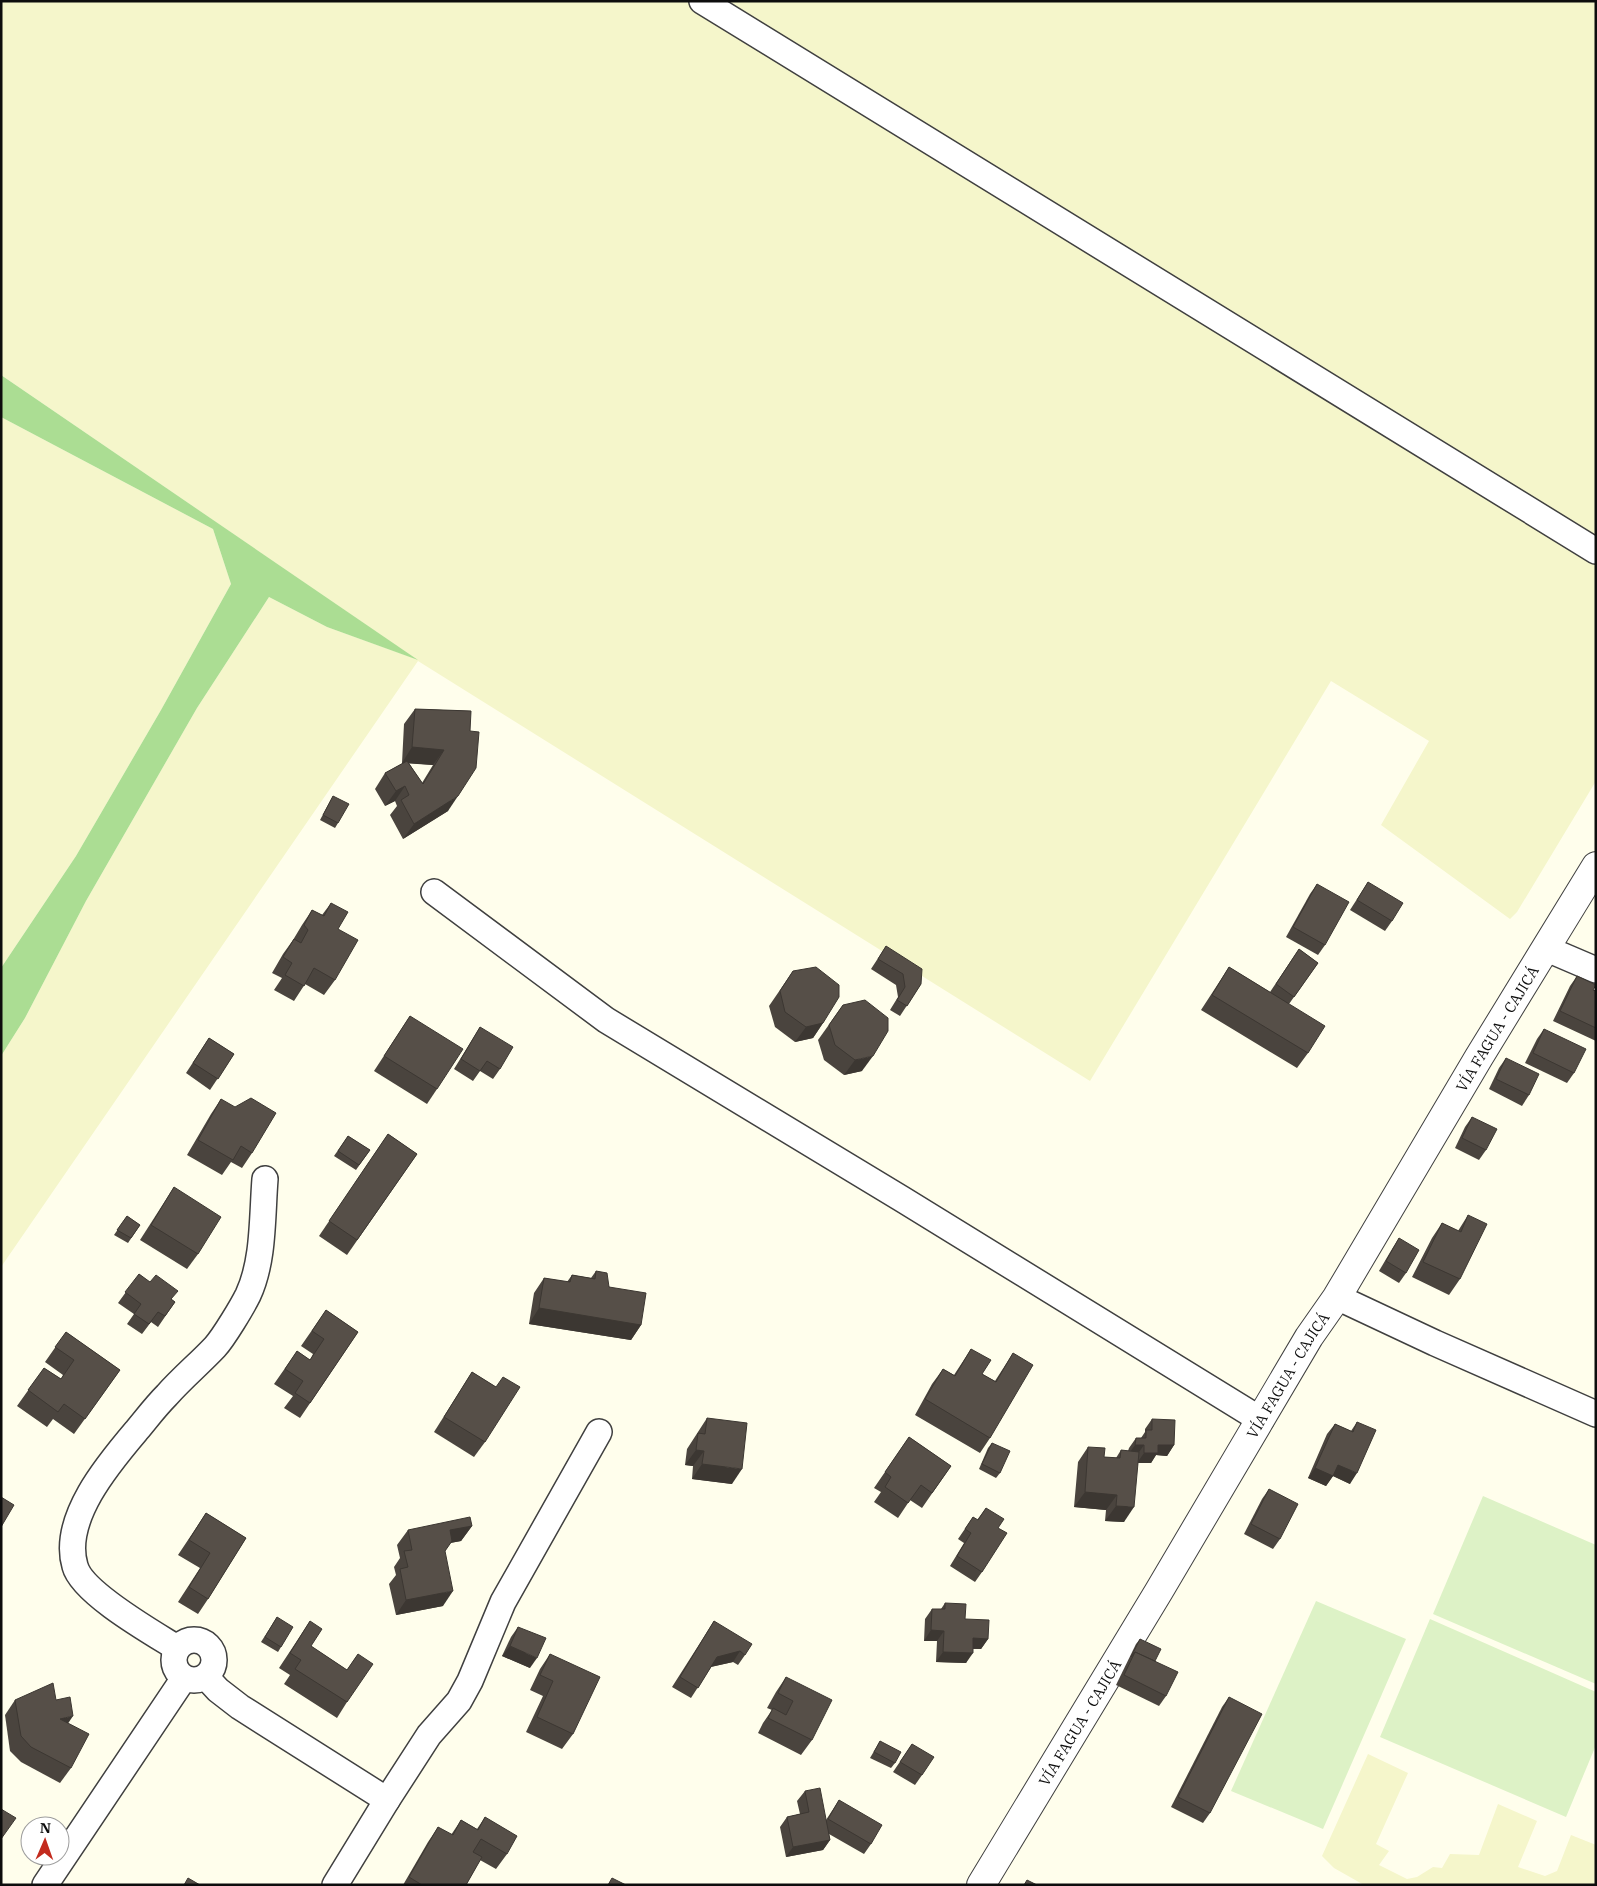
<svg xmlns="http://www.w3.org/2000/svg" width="1597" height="1886" font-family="'IBM Plex Serif',serif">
  <rect width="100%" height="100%" fill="#fffeec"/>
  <g fill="#f5f6cb">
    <polygon points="1,1 1596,1 1596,781 1517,912 1510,919 1381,825 1429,741 1331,681 1090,1081 418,661 1,1267 1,1056 25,1018 86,901 197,708 269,597 327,627 416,659 1,375"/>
    <polygon points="1,417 213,529 231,584 161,710 76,856 1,968"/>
    <polygon points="1368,1754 1408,1773 1376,1844 1389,1851 1379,1865 1407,1879 1417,1877 1433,1867 1442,1868 1450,1854 1479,1855 1498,1804 1537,1821 1518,1867 1545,1876 1557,1871 1571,1835 1596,1845 1596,1885 1364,1885 1334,1868 1322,1856"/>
  </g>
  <polygon fill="#abdd93" points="1,375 418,660 327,627 269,597 197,708 86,901 25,1018 1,1056 1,968 76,856 161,710 231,584 213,529 1,417"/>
  <g fill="#ddf2c6">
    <polygon points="1483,1496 1596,1545 1596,1684 1433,1614"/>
    <polygon points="1316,1601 1406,1639 1323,1829 1231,1791"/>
    <polygon points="1430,1619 1596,1692 1596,1745 1566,1817 1380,1737"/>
  </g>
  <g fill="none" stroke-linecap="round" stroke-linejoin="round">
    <defs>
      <g id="minor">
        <polyline points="702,1 1596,551"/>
        <polyline points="434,892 606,1020 902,1199 1261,1420"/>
        <polyline points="1547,949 1596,970"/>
        <polyline points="1337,1297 1435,1343 1596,1414"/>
        <circle cx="194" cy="1660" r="20"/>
        <path d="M177 1648C153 1633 82 1593 75 1566 61 1519 109 1463 137 1430 147 1418 156 1406 167 1395 182 1378 200 1363 215 1347 224 1337 242 1307 248 1295 264 1261 262 1217 265 1179"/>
        <polyline points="206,1677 218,1690 240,1707 387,1800 335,1885"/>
        <polyline points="387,1800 429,1735 459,1701 470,1681 503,1602 599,1432"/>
        <polyline points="45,1885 184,1678"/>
      </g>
      <g id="tertiary">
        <path id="s1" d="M981 1885 1159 1591 1309 1337 1337 1297 1479 1057 1596 866"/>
      </g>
    </defs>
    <use href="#minor" stroke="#404040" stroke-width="28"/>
    <use href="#tertiary" stroke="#404040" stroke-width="30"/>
    <use href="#minor" stroke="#fff" stroke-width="25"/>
    <use href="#tertiary" stroke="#fff" stroke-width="28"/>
  </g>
  <g fill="#4a443e" fill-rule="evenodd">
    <path d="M415 709 471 711 448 811 403 839 390 815 397 806 395 801 385 806 375 789 385 773 403 763H402L404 724ZM409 763 433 765 422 783Z"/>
    <polygon points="333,796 338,823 335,828 320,820"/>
    <polygon points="1368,882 1392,921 1385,931 1350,910"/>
    <polygon points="1317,884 1325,945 1318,955 1286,937 1310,894"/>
    <polygon points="331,903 338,929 335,980 324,995 305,984 294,1001 274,990 282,978 272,973 283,954 293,940 302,925 312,910 322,915"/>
    <polygon points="886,946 921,984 900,1016 890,1010 898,997 896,985 871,969"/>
    <polygon points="1299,949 1318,963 1289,1004 1308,1053 1297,1068 1201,1010 1229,967 1270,992"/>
    <polygon points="793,971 823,1023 813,1038 795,1042 775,1027 769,1006"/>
    <polygon points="1577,976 1593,990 1596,991 1596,1041 1553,1021 1570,986"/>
    <polygon points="843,1005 862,1071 844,1075 824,1060 818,1040"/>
    <polygon points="410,1016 437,1089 427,1104 374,1071"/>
    <polygon points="480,1027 500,1069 493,1079 480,1071 473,1081 454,1069"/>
    <polygon points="1544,1029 1574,1073 1567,1083 1525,1063 1537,1039"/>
    <polygon points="209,1038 234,1054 210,1090 186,1073"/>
    <polygon points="1506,1058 1529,1095 1522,1106 1489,1089 1499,1068"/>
    <polygon points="221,1099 252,1153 242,1168 231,1162 222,1175 187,1155 211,1114"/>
    <polygon points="1472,1117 1486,1150 1479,1160 1455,1148 1465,1127"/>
    <polygon points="388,1134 417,1154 347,1255 319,1236"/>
    <polygon points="348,1136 370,1150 356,1170 334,1156"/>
    <polygon points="174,1187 198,1254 187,1269 140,1240"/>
    <polygon points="1468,1215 1460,1279 1449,1295 1412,1277 1432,1238 1442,1223 1458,1231"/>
    <polygon points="127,1216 140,1225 128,1243 114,1235"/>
    <polygon points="1399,1238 1406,1273 1399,1283 1379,1271 1392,1249"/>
    <polygon points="596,1271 641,1325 631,1340 529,1324 534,1293 544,1278 567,1282 572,1275 591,1278"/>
    <polygon points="139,1274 175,1302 158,1327 151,1322 142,1334 127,1324 134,1314 118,1303"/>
    <polygon points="326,1310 358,1332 300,1418 284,1408 293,1396 274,1384 297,1351 310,1360 313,1354 301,1346"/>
    <polygon points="66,1332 120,1370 74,1434 53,1419 47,1427 17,1406 44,1368 61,1379 63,1375 45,1362"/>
    <polygon points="971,1349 982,1374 995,1381 1013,1353 990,1438 980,1453 915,1415 932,1384 943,1369 954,1375"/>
    <polygon points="472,1372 496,1387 485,1442 474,1457 434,1432"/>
    <polygon points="707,1418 732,1484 692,1479 693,1466 685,1465 687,1449"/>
    <polygon points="1152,1419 1174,1445 1167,1456 1156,1455 1151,1463 1138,1463 1124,1522 1105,1521 1106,1510 1074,1507 1078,1462 1088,1447 1104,1457 1116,1458 1121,1450 1128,1451 1129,1448 1136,1438 1141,1438 1145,1432 1145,1429"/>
    <polygon points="1357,1422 1350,1484 1333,1476 1326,1486 1308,1478 1327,1434 1335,1424 1351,1431"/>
    <polygon points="909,1437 951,1466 922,1508 910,1500 898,1518 874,1502 881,1492 874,1488"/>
    <polygon points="992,1443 1000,1473 996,1478 979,1469 988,1448"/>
    <polygon points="1269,1489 1280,1539 1273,1549 1244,1534 1262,1499"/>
    <polygon points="986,1508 998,1528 982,1572 975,1582 950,1566 964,1543 958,1539 973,1517 977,1520"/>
    <polygon points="206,1513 246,1538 208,1599 198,1614 178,1602 200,1568 178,1555"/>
    <polygon points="472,1526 461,1541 450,1543 445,1551 443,1606 396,1615 389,1584 396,1575 394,1567 400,1558 397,1545 408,1530"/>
    <polygon points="945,1603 965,1619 988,1639 981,1649 973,1649 966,1663 936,1662 937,1641 924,1641 925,1619 932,1609 941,1609"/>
    <polygon points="277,1617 281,1647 278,1652 261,1642"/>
    <polygon points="310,1621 311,1646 347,1670 358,1654 347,1702 337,1718 284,1684 290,1675 279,1668"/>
    <polygon points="714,1621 745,1655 738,1665 733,1662 711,1667 691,1698 672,1687"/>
    <polygon points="518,1627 530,1668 502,1656 511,1637"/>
    <polygon points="1140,1639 1155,1661 1166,1696 1159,1706 1116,1685 1136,1644"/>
    <polygon points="550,1654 573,1734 562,1749 526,1732 543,1696 530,1690 540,1669"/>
    <polygon points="786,1677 812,1740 801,1755 758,1733 763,1723 772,1710 767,1708 776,1692"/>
    <polygon points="1229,1697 1210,1813 1203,1823 1171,1807 1222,1707"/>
    <polygon points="15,1700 56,1700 68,1723 71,1768 60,1783 21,1762 10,1751 5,1715"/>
    <polygon points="880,1741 895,1763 891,1768 870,1758"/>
    <polygon points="912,1744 922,1775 915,1785 893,1772"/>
    <polygon points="805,1791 826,1820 839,1800 871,1844 864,1854 829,1834 830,1840 823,1850 786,1857 780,1827 787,1817 800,1814 797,1801"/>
    <polygon points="485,1817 507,1854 496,1869 480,1860 466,1885 403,1885 428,1842 438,1827 451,1835 461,1820 477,1829"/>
  </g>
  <g fill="#3c3732">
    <polygon points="412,747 444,750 433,765 402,763"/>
    <polygon points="405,786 395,801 385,806 396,791"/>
    <polygon points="458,796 448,811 403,839 414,824"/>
    <polygon points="823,1023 813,1038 795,1042 806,1027"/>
    <polygon points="873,1056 862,1071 844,1075 855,1060"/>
    <polygon points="539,1308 641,1325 631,1340 529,1324"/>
    <polygon points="1135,1445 1144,1445 1137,1455 1128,1455"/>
    <polygon points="1158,1445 1174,1445 1167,1456 1156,1455 1151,1463 1137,1463 1144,1453"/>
    <polygon points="696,1450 704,1451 693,1466 685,1465"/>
    <polygon points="702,1464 742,1469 732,1484 692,1479"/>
    <polygon points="1338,1465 1357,1473 1350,1484 1333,1476 1326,1486 1308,1478 1315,1468"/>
    <polygon points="1085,1492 1117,1495 1106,1510 1074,1507"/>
    <polygon points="1116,1506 1134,1507 1124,1522 1105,1521"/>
    <polygon points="472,1526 461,1541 439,1545 450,1530"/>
    <polygon points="453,1591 443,1606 396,1615 406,1600"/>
    <polygon points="931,1630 944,1631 937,1641 924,1641"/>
    <polygon points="973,1638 988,1639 981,1649 966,1648"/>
    <polygon points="510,1646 537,1658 530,1668 502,1656"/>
    <polygon points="740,1651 733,1662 710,1667 717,1657"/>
    <polygon points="943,1652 973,1653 966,1663 936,1662"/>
    <polygon points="73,1716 63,1731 60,1719"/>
    <polygon points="830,1840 823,1850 786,1857 793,1847"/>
  </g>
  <g fill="#564f48" stroke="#3c3732">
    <polygon points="415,709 471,711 470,731 479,732 476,768 458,796 414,824 401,800 409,795 405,786 396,791 385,773 407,761 423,784 444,750 412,747"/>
    <polygon points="333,796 349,804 338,823 323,815"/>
    <polygon points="1368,882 1403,903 1392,921 1357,900"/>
    <polygon points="1317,884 1349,902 1325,945 1293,927"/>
    <polygon points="331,903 348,912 338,929 358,940 335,980 314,968 304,986 285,975 292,963 283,957 294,939 301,943 308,930 304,925 312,910 324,916"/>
    <polygon points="886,946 922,969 921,984 907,1006 897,1000 905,987 903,974 878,959"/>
    <polygon points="1299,949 1318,963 1294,997 1276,984"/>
    <polygon points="816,967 839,985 839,997 823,1023 806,1027 785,1012 780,991 793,971"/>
    <polygon points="1229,967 1325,1026 1308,1053 1212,995"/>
    <polygon points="1577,976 1596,985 1593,990 1596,991 1596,1028 1560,1011"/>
    <polygon points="865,1000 888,1018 888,1031 873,1056 855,1060 835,1045 829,1025 843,1005"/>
    <polygon points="410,1016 463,1049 437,1089 384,1056"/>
    <polygon points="480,1027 513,1047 500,1069 487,1061 480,1071 461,1059"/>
    <polygon points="1544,1029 1586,1049 1574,1073 1533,1053"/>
    <polygon points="209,1038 234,1054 218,1079 193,1063"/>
    <polygon points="1506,1058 1539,1074 1529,1095 1496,1079"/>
    <polygon points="251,1098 276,1113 252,1153 241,1146 233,1160 198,1140 221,1099 235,1107"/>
    <polygon points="1472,1117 1497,1129 1486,1150 1462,1138"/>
    <polygon points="388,1134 417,1154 357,1240 329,1221"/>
    <polygon points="348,1136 370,1150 359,1165 338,1151"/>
    <polygon points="174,1187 221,1217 198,1254 151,1225"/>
    <polygon points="1468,1215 1487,1224 1460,1279 1423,1262 1442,1223 1461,1232"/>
    <polygon points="127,1216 140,1225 131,1238 117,1230"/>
    <polygon points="1399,1238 1419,1250 1406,1273 1386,1261"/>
    <polygon points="596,1271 607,1273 609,1287 646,1293 641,1325 539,1308 544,1278 570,1282 572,1275 595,1279"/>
    <polygon points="139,1274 150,1282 156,1275 178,1291 171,1299 175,1302 165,1316 158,1312 149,1324 134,1314 141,1304 125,1292"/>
    <polygon points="326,1310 358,1332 310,1403 295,1393 303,1381 285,1369 297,1351 310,1360 324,1339 312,1331"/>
    <polygon points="66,1332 120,1370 85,1419 64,1404 58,1412 28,1390 44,1368 61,1379 74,1360 55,1347"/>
    <polygon points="971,1349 991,1360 982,1374 996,1382 1013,1353 1033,1365 990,1438 925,1399 943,1369 955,1376"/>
    <polygon points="472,1372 496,1387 503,1377 520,1387 485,1442 444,1417"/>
    <polygon points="707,1418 747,1423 742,1469 702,1464 704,1451 696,1450 698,1433 705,1434"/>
    <polygon points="1152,1419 1175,1420 1174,1445 1158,1445 1158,1453 1144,1453 1144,1445 1135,1445 1136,1438 1146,1438 1146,1430 1152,1430"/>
    <polygon points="1357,1422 1376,1430 1357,1473 1338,1465 1333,1476 1315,1468 1335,1424 1353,1432"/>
    <polygon points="909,1437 951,1466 932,1493 921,1485 908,1503 885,1487 891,1477 885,1472"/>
    <polygon points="992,1443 1010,1451 1000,1473 982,1464"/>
    <polygon points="1088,1447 1105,1448 1104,1457 1120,1458 1121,1450 1139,1452 1134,1507 1116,1506 1117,1495 1085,1492"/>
    <polygon points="1269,1489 1298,1504 1280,1539 1251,1524"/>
    <polygon points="1,1497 14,1505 1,1527"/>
    <polygon points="986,1508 1004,1519 998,1528 1007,1533 982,1572 957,1556 971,1533 965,1529 973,1517 978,1520"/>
    <polygon points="206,1513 246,1538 208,1599 189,1587 210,1553 189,1540"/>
    <polygon points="470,1517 472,1526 450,1530 452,1541 445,1551 453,1591 406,1600 400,1569 408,1567 404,1551 412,1550 408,1530"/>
    <polygon points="945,1603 966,1604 965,1619 989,1620 988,1639 973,1638 973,1653 943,1652 944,1631 931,1630 932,1609 945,1609"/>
    <polygon points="277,1617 293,1627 281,1647 265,1637"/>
    <polygon points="310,1621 322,1629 311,1646 347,1670 358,1654 373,1664 347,1702 295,1669 301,1660 290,1653"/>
    <polygon points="714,1621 752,1644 745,1655 740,1651 717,1657 698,1688 680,1677"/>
    <polygon points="518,1627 546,1638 537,1658 510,1646"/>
    <polygon points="1140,1639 1161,1649 1155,1661 1135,1652 1131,1657"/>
    <polygon points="1135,1652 1178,1672 1166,1696 1124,1675"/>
    <polygon points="550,1654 600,1677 573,1734 537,1717 553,1681 540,1675"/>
    <polygon points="786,1677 832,1700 812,1740 768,1718 773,1708 786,1715 793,1701 778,1693"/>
    <polygon points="53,1683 56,1700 70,1697 73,1716 60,1719 89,1734 71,1768 31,1747 21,1736 15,1700"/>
    <polygon points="1229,1697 1262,1714 1210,1813 1178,1797"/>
    <polygon points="880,1741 901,1752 895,1763 874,1752"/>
    <polygon points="912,1744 934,1757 922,1775 900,1762"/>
    <polygon points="820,1788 830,1840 793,1847 787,1817 809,1812 805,1791"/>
    <polygon points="839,1800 882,1825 871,1844 828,1819"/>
    <polygon points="1,1809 16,1818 1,1839"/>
    <polygon points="485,1817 517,1836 507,1854 481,1839 473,1852 482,1857 466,1885 422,1885 409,1877 438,1827 453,1835 461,1820 478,1830"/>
    <polygon points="188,1878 200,1885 184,1885"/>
    <polygon points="612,1878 626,1885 608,1885"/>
    <polygon points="1027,1880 1037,1885 1024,1885"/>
  </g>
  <g text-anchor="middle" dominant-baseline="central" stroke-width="5" stroke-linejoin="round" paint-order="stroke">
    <g font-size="15" fill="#0d0d0d" stroke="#fff">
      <text stroke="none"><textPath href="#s1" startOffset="1000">VÍA FAGUA - CAJICÁ</textPath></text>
      <text stroke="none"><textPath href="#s1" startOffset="595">VÍA FAGUA - CAJICÁ</textPath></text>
      <text stroke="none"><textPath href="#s1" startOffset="190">VÍA FAGUA - CAJICÁ</textPath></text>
    </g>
  </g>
  <rect width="1597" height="1886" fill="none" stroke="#0d0d0d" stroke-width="5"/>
  <g transform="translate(45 1841) rotate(2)"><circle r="24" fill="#ffffff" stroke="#9e9e9e"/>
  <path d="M0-4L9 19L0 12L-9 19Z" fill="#c32b1e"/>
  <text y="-8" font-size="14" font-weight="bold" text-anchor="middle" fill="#0d0d0d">N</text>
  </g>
</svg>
